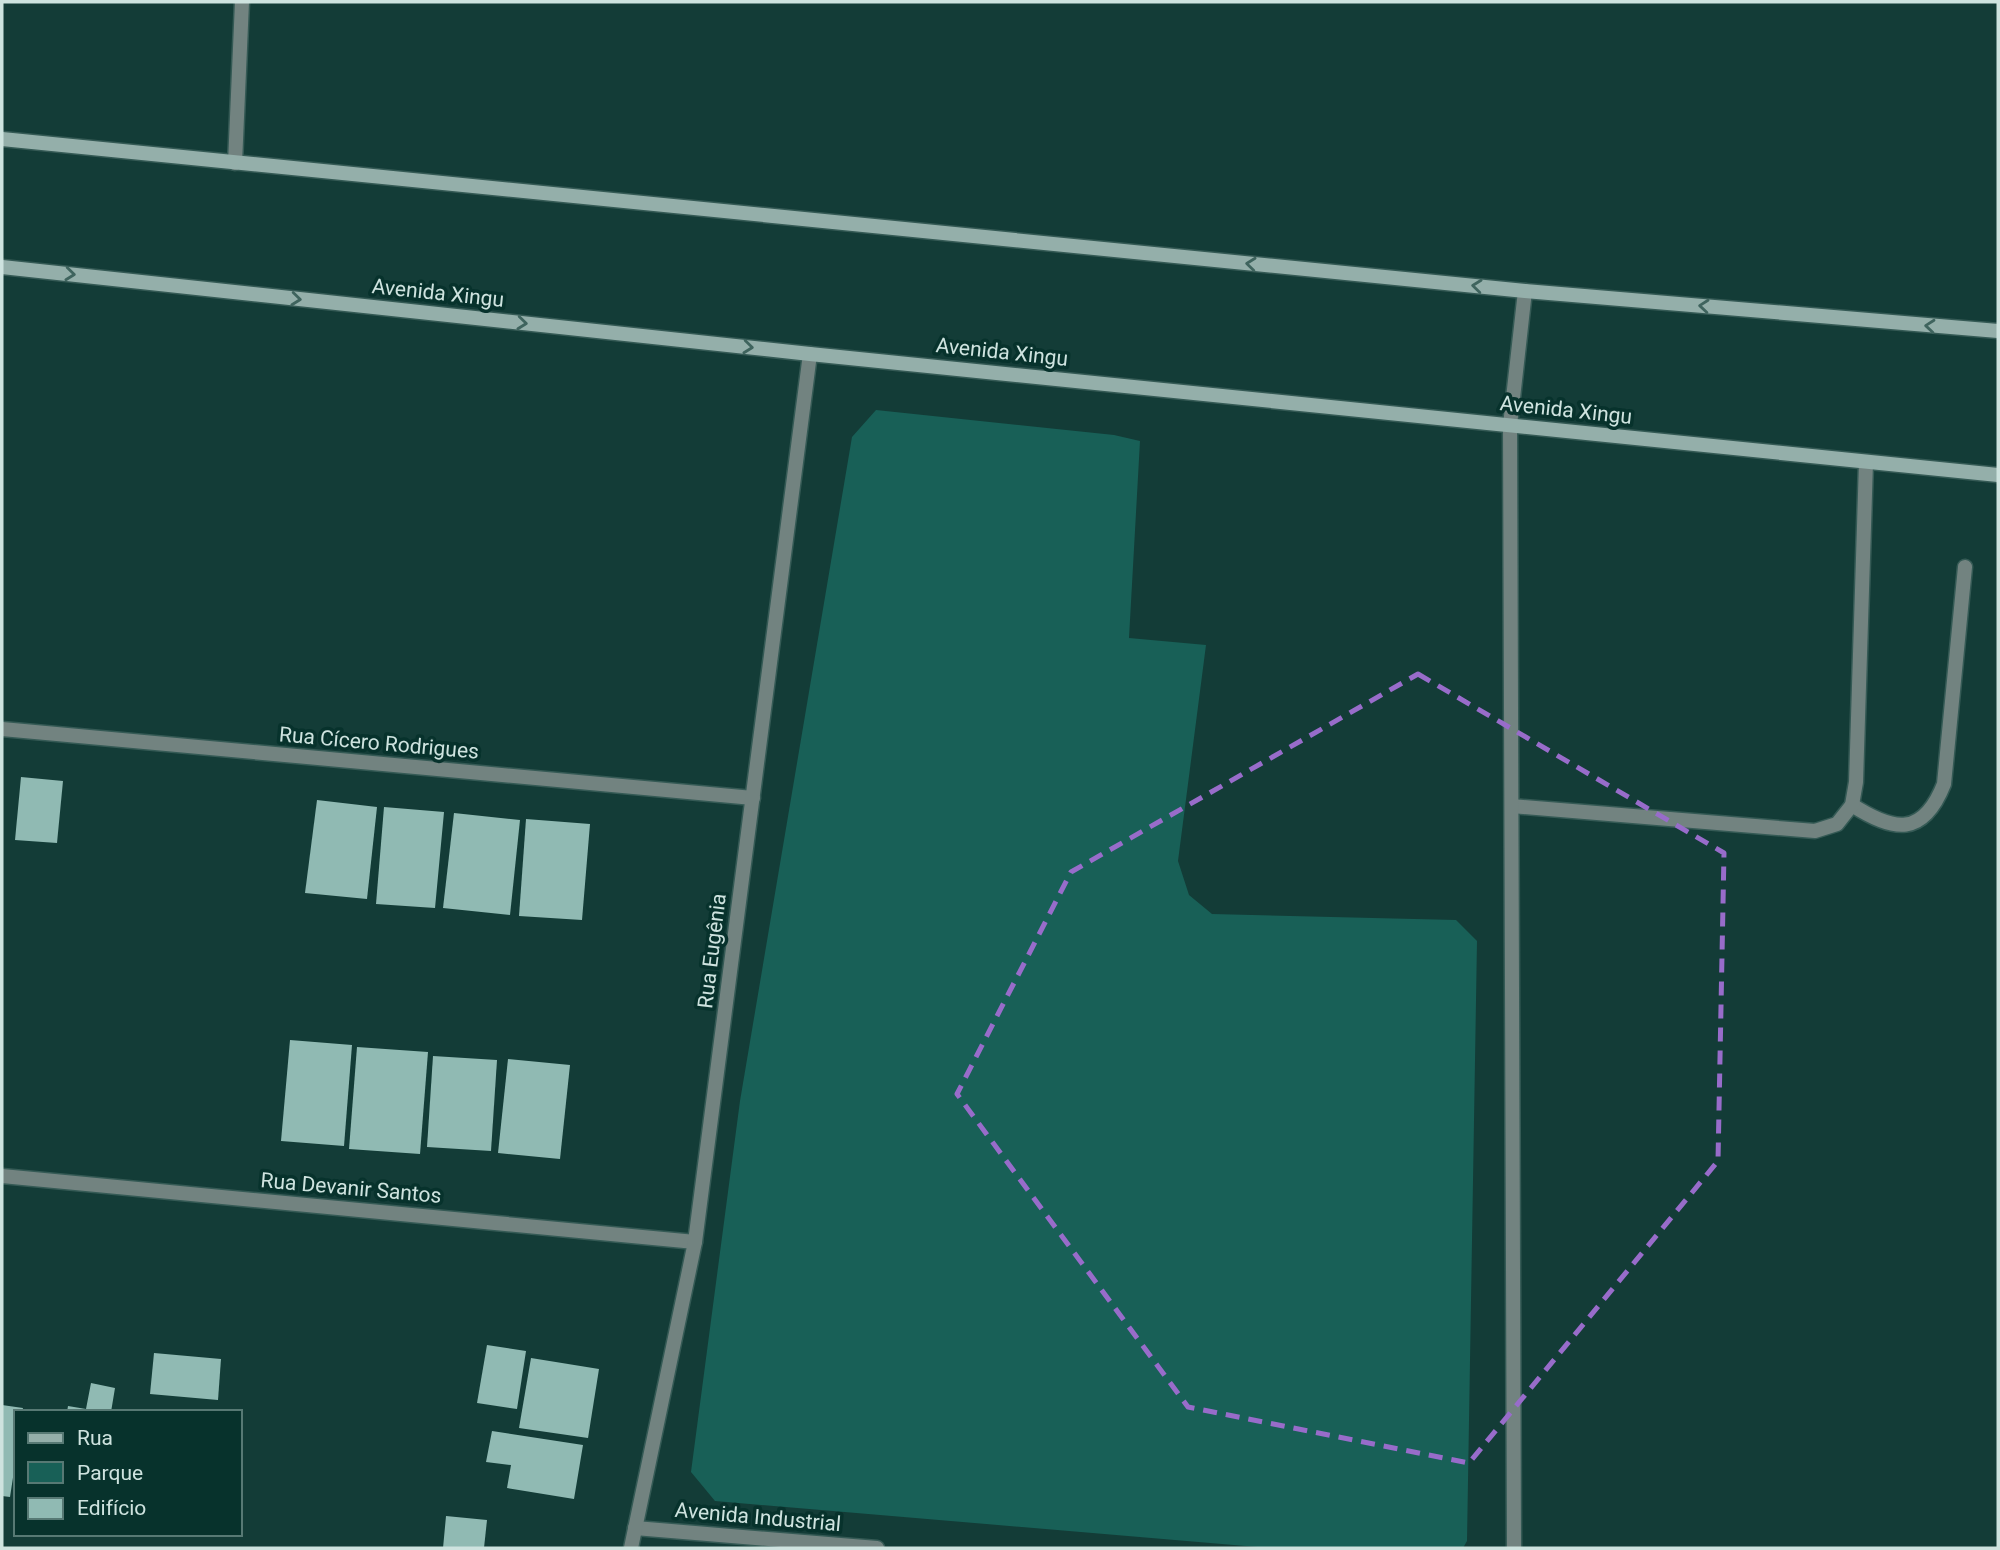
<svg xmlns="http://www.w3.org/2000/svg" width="2000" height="1550" font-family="Roboto,sans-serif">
  <rect width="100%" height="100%" fill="#133c37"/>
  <polygon fill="#186057" points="876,410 1114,435 1140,441 1129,638 1206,645 1178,861 1189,895 1212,914 1456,920 1477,941 1467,1541 1463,1548 1269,1548 715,1501 691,1472 740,1101 852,437"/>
  <g fill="#90bab3">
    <polygon points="21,777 63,781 57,843 15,840"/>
    <polygon points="317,800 377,807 367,899 305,893"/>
    <polygon points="384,807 444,812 435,908 376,904"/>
    <polygon points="454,813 520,820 510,915 443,908"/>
    <polygon points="526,819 590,824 582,920 519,916"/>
    <polygon points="290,1040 352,1045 344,1146 281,1141"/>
    <polygon points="357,1047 428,1052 420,1154 349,1149"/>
    <polygon points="433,1056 497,1060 491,1151 427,1147"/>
    <polygon points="508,1059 570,1065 560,1159 498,1153"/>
    <polygon points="487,1345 526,1351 517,1409 477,1403"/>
    <polygon points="154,1353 221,1359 218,1400 150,1394"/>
    <polygon points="531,1358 599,1369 588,1438 519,1428"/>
    <polygon points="91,1383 115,1388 111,1412 67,1412 68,1406 86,1409"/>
    <polygon points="2,1405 23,1408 22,1412 16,1412 16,1458 10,1497 2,1496"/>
    <polygon points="492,1431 583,1445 574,1499 507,1488 511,1465 486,1462"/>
    <polygon points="446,1516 487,1520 484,1548 443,1548"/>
  </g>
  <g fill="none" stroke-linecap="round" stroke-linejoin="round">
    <defs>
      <g id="lane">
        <path d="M1852 805C1894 832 1923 837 1944 784L1965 567"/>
        <polyline points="1512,806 1815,831 1837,824 1852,805 1856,782 1866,462"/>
      </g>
      <g id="street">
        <polyline points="235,163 242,2"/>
        <polyline points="2,729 753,798"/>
        <polyline points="2,1176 695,1242"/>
        <polyline points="635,1528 877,1548"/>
        <polyline points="631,1548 695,1242 810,354"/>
        <polyline points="1514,1548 1510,425 1525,291"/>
      </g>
      <g id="secondary">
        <polyline points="2,139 1525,291 1998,331"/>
        <polyline points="2,267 810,354 1998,475"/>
      </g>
    </defs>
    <use href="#lane" stroke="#355a55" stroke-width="17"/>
    <use href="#street" stroke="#355a55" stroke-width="17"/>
    <use href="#secondary" stroke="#355a55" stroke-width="17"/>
    <use href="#lane" stroke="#728380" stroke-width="14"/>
    <use href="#street" stroke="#728380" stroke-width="14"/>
    <use href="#secondary" stroke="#94afaa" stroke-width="14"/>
  </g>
  <defs><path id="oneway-chevron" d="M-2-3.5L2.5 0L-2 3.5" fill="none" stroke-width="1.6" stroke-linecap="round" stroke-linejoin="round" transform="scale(1.75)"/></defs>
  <g stroke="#3f645e">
    <use href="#oneway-chevron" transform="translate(1251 264) rotate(-174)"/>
    <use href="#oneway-chevron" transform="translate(70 274) rotate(6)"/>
    <use href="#oneway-chevron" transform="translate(1477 286) rotate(-174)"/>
    <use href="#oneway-chevron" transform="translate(296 299) rotate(6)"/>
    <use href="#oneway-chevron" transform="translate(1704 306) rotate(-175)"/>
    <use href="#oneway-chevron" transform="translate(522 323) rotate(6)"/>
    <use href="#oneway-chevron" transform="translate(1930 326) rotate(-175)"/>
    <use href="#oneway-chevron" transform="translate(748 347) rotate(6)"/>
  </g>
  <path fill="none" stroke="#986cca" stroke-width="5" stroke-dasharray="14 9" stroke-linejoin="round" d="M1418 674 1724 853 1718 1161 1469 1463 1188 1407 957 1094 1071 872Z"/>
  <g text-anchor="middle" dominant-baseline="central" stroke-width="7" stroke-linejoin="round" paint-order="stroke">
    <g font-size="21" fill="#cee3df" stroke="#07322c">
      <text transform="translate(438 293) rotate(6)">Avenida Xingu</text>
      <text transform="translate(1002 352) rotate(6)">Avenida Xingu</text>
      <text transform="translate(1566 410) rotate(6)">Avenida Xingu</text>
      <text transform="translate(379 743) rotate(5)">Rua Cícero Rodrigues</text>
      <text transform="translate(712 951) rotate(-83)">Rua Eugênia</text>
      <text transform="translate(351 1188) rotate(5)">Rua Devanir Santos</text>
      <text transform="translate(758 1517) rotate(5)">Avenida Industrial</text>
    </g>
  </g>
  <rect width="2000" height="1550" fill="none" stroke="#cee3df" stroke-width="7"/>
  <rect x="14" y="1410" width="228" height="126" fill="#07322c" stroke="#577974" stroke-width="2"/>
  <rect x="28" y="1433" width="35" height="10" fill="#94afaa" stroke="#577974" stroke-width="2"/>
  <text x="77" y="1445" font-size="21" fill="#cee3df">Rua</text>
  <rect x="28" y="1462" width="35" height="21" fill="#186057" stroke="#577974" stroke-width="2"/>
  <text x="77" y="1480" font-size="21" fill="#cee3df">Parque</text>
  <rect x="28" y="1498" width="35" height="21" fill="#90bab3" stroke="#577974" stroke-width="2"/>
  <text x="77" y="1515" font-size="21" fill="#cee3df">Edifício</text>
</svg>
